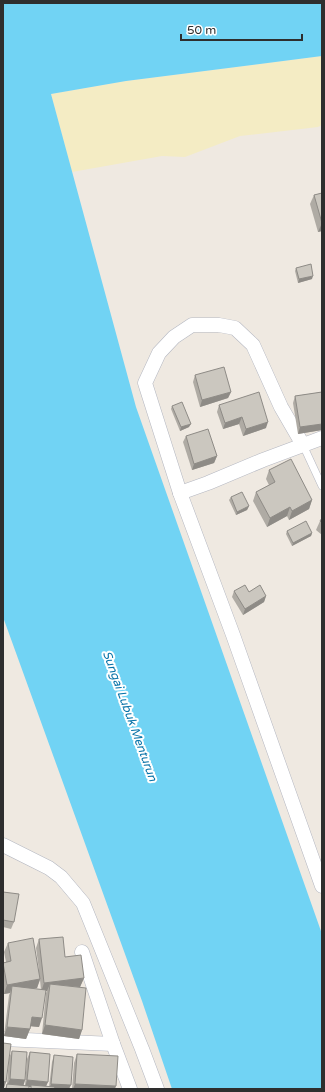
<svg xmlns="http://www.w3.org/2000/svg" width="325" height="1092" font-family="'Varela Round',sans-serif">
  <rect width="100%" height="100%" fill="#efe9e1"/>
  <polygon fill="#f4ecc4" points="322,56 322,125 318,127 240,136 185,157 162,156 72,172 51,94 126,81"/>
  <polygon fill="#71d3f4" points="3,3 322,3 322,56 126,81 51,94 136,407 322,934 322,1089 172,1089 142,1001 3,617"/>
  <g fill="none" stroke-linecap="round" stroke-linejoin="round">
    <defs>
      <polyline id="service" points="303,445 322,486"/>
      <g id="minor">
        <polyline points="303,445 281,407 253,345 235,328 219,325 192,325 174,337 159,353 145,383 180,493 233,635 322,886"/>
        <polyline points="180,493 208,483 263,460 322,438"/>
        <polyline points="3,845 49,868 61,877 83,903 142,1049 157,1089"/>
        <polyline points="82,952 113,1044 130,1089"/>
        <polyline points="3,1039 113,1044"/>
      </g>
    </defs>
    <use href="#service" stroke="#b4b7c1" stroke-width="8"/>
    <use href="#minor" stroke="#b4b7c1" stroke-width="15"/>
    <use href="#service" stroke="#fff" stroke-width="7"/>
    <use href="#minor" stroke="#fff" stroke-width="14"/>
  </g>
  <g fill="#afaba4" fill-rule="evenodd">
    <polygon points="322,193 322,231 318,232 310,204 314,195"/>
    <polygon points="296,268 312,279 298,283 295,271"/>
    <polygon points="195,375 231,392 228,398 200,407 193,382"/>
    <polygon points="322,392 322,430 298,434 293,403 295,396"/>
    <polygon points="219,405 266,428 243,436 239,424 223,429 217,412"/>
    <polygon points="172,406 189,427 180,431 171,409"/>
    <polygon points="186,436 217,456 214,463 192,470 183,442"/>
    <polygon points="269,470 312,500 309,509 289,520 287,516 267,527 253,501 256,492 269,485 266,479"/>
    <polygon points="231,497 249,506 247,510 236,515 229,500"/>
    <polygon points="322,518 322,535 316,530 320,521"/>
    <polygon points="287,531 312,533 311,536 292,546 286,534"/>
    <polygon points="234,591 249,592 266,596 264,602 243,615 232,597"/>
    <polygon points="3,892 14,922 11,929 3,927"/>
    <path d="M39 939 65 957 84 978 80 987 82 1030 79 1039 42 1034 46 993 47 991H46L39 1027 30 1026V1029L26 1039 4 1036 9 995 10 993 4 994 3 991V963L6 962 4 952 8 943 39 970 36 948ZM40 980 41 990 32 989 37 988Z"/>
    <polygon points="12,1051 25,1080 23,1086 25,1086 27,1059 30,1052 46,1086 49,1087 52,1062 54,1055 69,1089 30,1089 31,1087 29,1087 29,1089 5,1089 7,1084 9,1058"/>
    <polygon points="77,1054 115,1089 72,1089 74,1063"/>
  </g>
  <g fill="#8e8b86">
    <polygon points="322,223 322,231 318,232"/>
    <polygon points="313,276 312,279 298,283 299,279"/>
    <polygon points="231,392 228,398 200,407 202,400"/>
    <polygon points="242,417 239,424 223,429 225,423"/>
    <polygon points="268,422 266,428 243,436 246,429"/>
    <polygon points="191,424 189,427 180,431 181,427"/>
    <polygon points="322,424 322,430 298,434 300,427"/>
    <polygon points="217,456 214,463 192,470 194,464"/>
    <polygon points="312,500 309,509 289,520 292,511"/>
    <polygon points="249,506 247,510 236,515 237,512"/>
    <polygon points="290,507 287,516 267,527 270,518"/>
    <polygon points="312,533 311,536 292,546 293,543"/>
    <polygon points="266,596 264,602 243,615 245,609"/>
    <polygon points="84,978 80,987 50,984 47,991 41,992 44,983"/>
    <polygon points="40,979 37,988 12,992 12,986 10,993 4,994 7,985"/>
    <polygon points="32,1017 42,1018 39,1027 28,1026"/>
    <polygon points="45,1025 82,1030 79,1039 42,1034"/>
    <polygon points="7,1027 30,1029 26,1039 4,1036"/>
    <polygon points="10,1079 25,1080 23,1087 7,1086"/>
    <polygon points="27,1080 48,1082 45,1089 31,1085 31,1087 25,1087"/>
    <polygon points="3,1081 6,1082 4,1088 3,1088"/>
    <polygon points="51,1084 71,1085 69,1089 56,1088 56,1089 49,1089"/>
    <polygon points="75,1084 116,1086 115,1089 73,1089"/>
  </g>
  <g fill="#cbc7bf" stroke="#8e8b86">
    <polygon points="322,193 322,223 314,195"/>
    <polygon points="311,264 313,276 299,279 296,268"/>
    <polygon points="224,367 231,392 202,400 195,375"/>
    <polygon points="259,392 268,422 246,429 242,417 225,423 219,405"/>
    <polygon points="322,392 322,424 300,427 295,396"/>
    <polygon points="182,402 191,424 181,427 172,406"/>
    <polygon points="208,429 217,456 194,464 186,436"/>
    <polygon points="291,459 312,500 292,511 290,507 270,518 256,492 275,482 269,470"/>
    <polygon points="242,492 249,506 237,512 231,497"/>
    <polygon points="322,518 322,523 320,521"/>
    <polygon points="306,521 312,533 293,543 287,531"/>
    <polygon points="245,585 249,592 260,585 266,596 245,609 234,591"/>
    <polygon points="3,892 19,894 14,922 3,920"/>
    <polygon points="63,937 65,957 81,955 84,978 44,983 39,939"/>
    <polygon points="33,938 40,979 7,985 3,963 11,961 8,943"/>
    <polygon points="50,984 86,988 82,1030 45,1025"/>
    <polygon points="12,986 46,990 42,1018 32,1017 30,1029 7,1027"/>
    <polygon points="3,1043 11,1044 6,1082 3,1081"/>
    <polygon points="12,1051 27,1052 25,1080 10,1079"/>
    <polygon points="30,1052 50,1054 48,1082 27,1080"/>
    <polygon points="77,1054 118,1056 116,1086 75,1084"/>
    <polygon points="54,1055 73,1057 71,1085 51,1084"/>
    <polygon points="7,1084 29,1086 29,1089 6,1089"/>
    <polygon points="31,1085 55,1087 54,1089 31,1089"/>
    <polygon points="56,1088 68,1089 56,1089"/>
  </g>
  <g text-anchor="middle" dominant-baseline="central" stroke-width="4" stroke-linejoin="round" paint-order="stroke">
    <g font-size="12" font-style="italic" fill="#0873a8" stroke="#fff">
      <text transform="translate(130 716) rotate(70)">Sungai Lubuk Menturun</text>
    </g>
  </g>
  <rect width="325" height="1092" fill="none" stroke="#2e2e2e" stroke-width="8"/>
  <path d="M181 34v6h121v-6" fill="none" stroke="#2e2e2e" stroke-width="2"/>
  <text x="187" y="34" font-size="12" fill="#2e2e2e" stroke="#ffffff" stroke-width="3" paint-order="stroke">50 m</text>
</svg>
